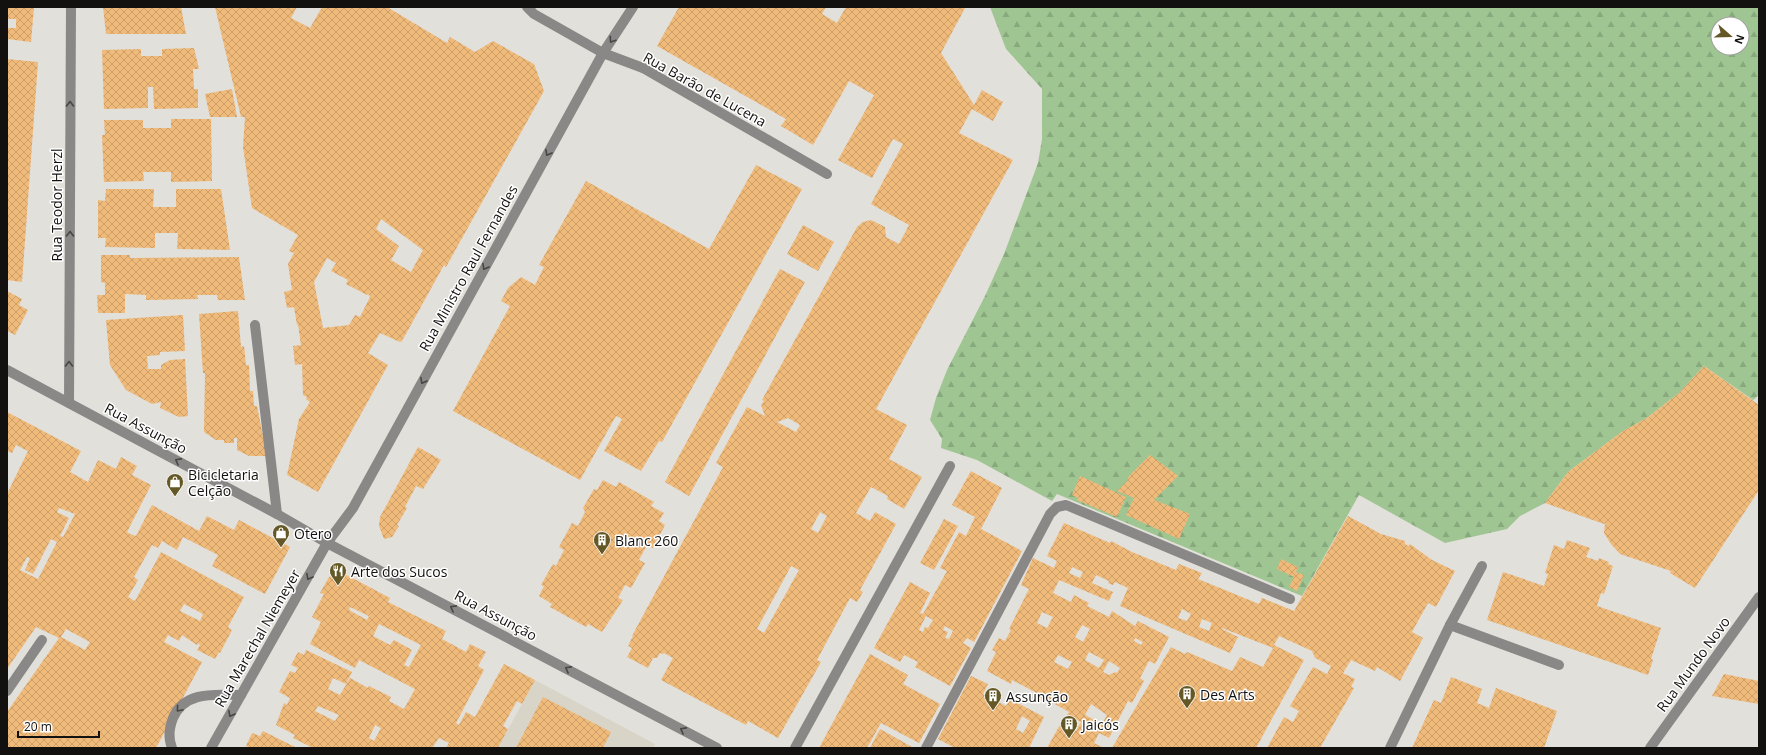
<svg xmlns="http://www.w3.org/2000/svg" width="1766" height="755" font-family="'Open Sans',sans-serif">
  <defs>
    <pattern id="forest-firs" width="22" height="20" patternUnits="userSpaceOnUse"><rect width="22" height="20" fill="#9fc692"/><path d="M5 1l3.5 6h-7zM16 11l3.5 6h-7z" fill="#88a97d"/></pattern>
    <pattern id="building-cross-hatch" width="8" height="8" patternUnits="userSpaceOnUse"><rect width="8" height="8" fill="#f0ba7b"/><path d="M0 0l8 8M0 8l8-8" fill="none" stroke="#cd9f69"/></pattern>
  </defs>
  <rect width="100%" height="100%" fill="#e2e0da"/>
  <polygon fill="#d8d4c7" points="535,680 655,744 653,748 498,748"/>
  <path fill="url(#forest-firs)" fill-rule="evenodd" d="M990 7H1759V395L1753 400 1704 366 1679 393 1647 418 1623 431 1568 472 1545 503 1520 516 1507 529 1445 543 1359 495 1302 596 1057 494 1052 501 977 460 941 448 942 439 930 420 936 398 947 370 985 296 1004 254 1038 163 1042 139V89L1006 49ZM1718 24H1742V48H1718Z"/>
  <g fill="url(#building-cross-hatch)" fill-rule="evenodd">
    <polygon points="7,7 34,7 31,42 7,39 7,28 16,28 16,19 7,19"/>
    <polygon points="103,7 181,7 186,34 106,34"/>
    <path d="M215 7H297L291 18 310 28 322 7H387L447 43 450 37 475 52 493 41 534 64 544 91 446 267 444 265 402 341 400 342 380 333 368 353 388 365 318 492 287 475 299 419 310 402 306 399 307 397 303 395 302 364 295 365 293 346 301 345 298 324 297 325 294 307 287 308 284 292 292 290 288 264 294 253 289 251 298 235 252 208 243 147 245 117H241ZM381 219 423 250 411 272 391 260 399 246 376 229ZM327 258 336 263 331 271 348 280 346 284 367 295 368 294 370 297 360 317 355 315 349 325 323 328 314 282Z"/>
    <path d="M679 7H826L822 14 837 23 846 7H964L965 8 941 53 974 105 982 90 1003 102 993 121 972 109 959 133 1013 160 876 409 907 425 889 459 922 477 904 509 887 499 888 496 871 487 856 513 870 521 875 512 896 524 860 590 863 592 857 602 850 598 817 660 821 662 778 738 748 721 746 725 661 680 673 658 664 653 663 654 660 653 657 658H653L648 668 627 657 632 648 628 646 633 636H632L723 467 716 463 747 407 765 416 761 405 764 401 762 400 857 227 863 222 871 220 885 227 886 237 899 244 909 225 871 204 903 144 893 139 872 178 838 160 874 95 849 81 813 145 781 126 786 119 657 46ZM788 418 800 425 796 432 777 422ZM820 512 827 516 818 533 811 529ZM791 566 799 570 764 633 757 629Z"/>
    <polygon points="194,48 199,69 193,69 194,89 198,89 198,108 154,109 153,87 148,87 148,108 104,109 102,50 141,49 141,56 162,56 162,49"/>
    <polygon points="7,59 38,62 22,282 7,280"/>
    <polygon points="232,89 237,117 210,117 205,94"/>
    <polygon points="171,119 211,119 212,181 171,182 171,172 143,172 144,181 104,182 102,135 105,135 104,120 143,120 143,128 171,128"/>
    <polygon points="756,165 802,189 662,442 659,441 641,471 604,451 622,419 616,416 580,480 453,411 510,306 501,301 508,288 521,277 535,285 544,267 539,265 586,181 709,249"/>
    <polygon points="106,189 154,189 153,207 176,207 176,189 221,189 230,250 177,249 178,233 155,233 155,248 105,247 106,238 98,238 98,200 105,201"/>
    <polygon points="803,225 834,242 818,271 787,254"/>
    <polygon points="101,255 130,255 130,258 239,257 245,300 218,300 217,295 197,295 198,299 146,300 146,295 125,294 125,313 98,313 97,295 105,295 105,283 101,282"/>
    <polygon points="780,269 805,282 689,496 665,482"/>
    <polygon points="7,291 22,299 19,305 28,310 15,335 7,331"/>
    <polygon points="238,311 241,347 244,346 246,365 249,365 250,391 253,391 254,406 257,406 267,456 249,456 237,450 237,438 234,438 234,443 224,443 224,440 216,440 204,432 205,373 203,373 199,314"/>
    <polygon points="183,315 185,351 160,352 160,355 147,356 148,369 161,369 161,365 170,360 185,359 188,416 179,417 160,408 161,402 152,404 126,390 110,365 106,320"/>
    <polygon points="1704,366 1759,405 1759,490 1695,588 1670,573 1671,571 1620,554 1611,544 1604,533 1605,523 1604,524 1545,503 1568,472 1623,431 1647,418 1679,393"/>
    <path d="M7 412 81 451 70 472 88 482 98 460 116 469 121 457 137 466 132 475 151 485 127 532 130 534 136 536 152 505 199 531 207 516 234 530 239 520 290 547 265 594 212 566 218 555 183 537 177 550 162 541 158 548 152 545 134 577 138 580 128 597 135 601 161 552 244 597 228 627 232 630 220 653 219 652 215 659 197 650 200 645 198 643 197 645 182 635 179 641 168 635 164 642 202 662 156 748H7V712L59 638 36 627 7 669V494L28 451 16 445 12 453 7 451ZM59 508 75 514 63 537 60 536 69 518 57 512ZM51 539 57 542 38 579 20 570 27 557 30 558 25 570 33 574ZM184 604 203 614 200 621 180 611ZM66 629 90 642 85 650 61 637Z"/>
    <polygon points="418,447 441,460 423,489 416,486 405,507 407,508 397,525 399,526 392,537 384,539 379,526 380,517"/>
    <polygon points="1150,455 1178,476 1154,500 1190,514 1179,539 1126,515 1134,498 1117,491 1127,481 1129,476"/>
    <path d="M971 471 1002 488 981 529 1022 551 974 642 967 638 963 643 971 648 950 686 915 667 918 662 904 655 900 662 874 648 910 582 930 593 920 613 923 614 947 571 940 568 959 532 966 536 975 517 952 505ZM926 616 933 620 928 628 925 627 923 632 919 630ZM945 626 953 631 949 639 945 638 948 632 943 630Z"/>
    <polygon points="1080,476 1126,497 1117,517 1077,500 1078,498 1072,495"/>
    <polygon points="603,480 616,487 619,482 654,502 651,506 664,513 659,521 665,525 653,548 647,545 639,560 645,563 631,588 625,585 618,598 623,600 602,632 588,624 586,627 550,607 552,604 539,596 544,586 541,585 553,564 556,566 564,550 559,547 572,523 578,526 585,512 583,508 594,489 597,490"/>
    <path d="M1348 516 1381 534 1405 541V544L1409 546 1410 544 1432 560 1455 571 1436 607 1428 603 1412 632 1423 638 1400 681 1377 667 1375 671 1351 660 1343 673 1355 679 1351 687 1354 688 1320 748H1267L1284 717 1293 722 1299 711 1290 706 1313 667 1327 674 1331 666 1315 658 1312 651 1279 636 1274 645 1304 660 1256 748H1112L1171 647 1185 654 1187 652 1232 671 1240 657 1263 667 1273 648 1222 628V629L1238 637 1230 653 1120 606 1128 588 1115 582 1113 585 1108 583 1109 581 1096 575 1092 583 1113 592 1109 601 1059 580 1053 593 1071 602 1074 595 1089 603 1087 606 1109 617 1112 611 1135 626 1138 621 1169 637 1155 664 1149 661 1140 678 1144 681 1132 703 1128 701 1109 738 1099 733 1094 743 1104 748H1047L1061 723 1076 731 1081 722 1067 715 1069 712 1046 699 1044 702 1033 696 1035 692 1012 680 1011 684 987 671 996 652 992 650 999 638 1005 641 1011 630 1009 629 1029 589 1021 585 1033 558 1054 568 1057 561 1047 556 1064 523 1110 543 1111 541 1132 552 1176 570 1179 564 1202 573 1198 579 1259 604 1262 598 1294 611ZM1072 567 1083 572 1080 578 1069 573ZM1182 609 1191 614 1187 621 1178 618ZM1042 612 1053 617 1047 628 1037 623ZM1202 619 1212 623 1209 631 1199 627ZM1082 625 1090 629 1083 642 1075 637ZM1135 638 1143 642 1141 645 1134 641ZM1089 652 1104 660 1099 668 1085 660ZM1058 655 1072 662 1068 669 1054 662ZM1109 661 1120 668 1117 673 1115 672 1109 675 1103 672ZM1091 704 1107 715 1102 724 1085 715Z"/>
    <polygon points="944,519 958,526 934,570 920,563"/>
    <polygon points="1567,540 1590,548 1586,557 1598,561 1599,558 1609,562 1608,564 1613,566 1604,594 1601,593 1597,606 1661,628 1651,659 1653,660 1648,675 1487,620 1503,572 1544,586 1548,574 1545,573 1554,545 1564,549"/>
    <polygon points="1281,559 1298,567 1296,572 1304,575 1297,591 1289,587 1294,577 1277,569"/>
    <path d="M341 572 390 598 388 602 446 631 442 639 466 652 470 644 486 652 478 666 484 670 456 723 459 725 466 712 475 717 504 664 535 680 522 704 517 701 503 726 508 729 498 748H446L449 743 439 738 432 748H313L293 738 295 735 276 725 284 703 287 705 290 698 279 692 290 671 295 673 298 668 291 665 298 652 304 655 306 650 352 672 346 684 333 678 328 689 340 695 350 678 368 688 369 686 391 697 389 701 404 709 415 689 359 660 355 668 310 644 321 622 312 617 324 594 320 593 329 577ZM350 607 369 616 367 620 349 610ZM379 624 421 645 409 667 404 665 412 650 394 640 390 645 373 636ZM318 706 339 715 335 721 315 711ZM375 725 381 728 374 741 369 738Z"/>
    <polygon points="870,654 908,675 903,684 940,704 919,743 881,723 867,748 819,748"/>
    <polygon points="1724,674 1759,681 1759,704 1712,696"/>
    <path d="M971 676 988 684 983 694 1006 706 1010 699 1044 717 1029 748H955L938 739ZM1022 716 1030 721 1023 733 1016 729Z"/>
    <polygon points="1451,677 1482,689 1477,703 1489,708 1496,688 1557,711 1544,748 1412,748 1434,700 1441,703"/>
    <polygon points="543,697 611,732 603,748 516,748"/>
    <polygon points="880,729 914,748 870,748"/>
    <polygon points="263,731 297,748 251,748 246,746 252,733 260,736"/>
  </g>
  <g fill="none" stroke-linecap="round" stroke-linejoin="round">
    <g stroke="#8a8787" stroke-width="10">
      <polyline points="643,68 827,174"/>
      <polyline points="1450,625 1559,665"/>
      <path d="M172 748C168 737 169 729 173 718 185 690 216 695 241 695"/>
      <polyline points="1390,748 1450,625 1482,566"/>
    </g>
    <g stroke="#8a8787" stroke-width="10">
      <polyline points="527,7 534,14 603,53 643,68"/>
      <polyline points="255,325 277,514"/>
      <polyline points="7,370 277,514 327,543 717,748"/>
      <polyline points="69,403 71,7"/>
      <polyline points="7,691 42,640"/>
      <polyline points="211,748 327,543 353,508 603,53 633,7"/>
      <polyline points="795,748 950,466"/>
      <polyline points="926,748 1050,514 1057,507 1066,505 1290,599"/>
      <polyline points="1650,748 1759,597"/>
    </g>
  </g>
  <defs><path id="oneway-chevron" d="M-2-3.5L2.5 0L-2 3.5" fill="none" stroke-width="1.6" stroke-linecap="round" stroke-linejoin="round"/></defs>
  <g stroke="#484645">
    <use href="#oneway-chevron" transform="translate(612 40) rotate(124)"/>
    <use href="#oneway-chevron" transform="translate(70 104) rotate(-90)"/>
    <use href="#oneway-chevron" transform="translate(548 153) rotate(119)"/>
    <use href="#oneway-chevron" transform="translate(70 234) rotate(-90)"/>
    <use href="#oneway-chevron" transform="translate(485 267) rotate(119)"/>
    <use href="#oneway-chevron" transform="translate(69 364) rotate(-90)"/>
    <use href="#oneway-chevron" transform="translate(423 381) rotate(119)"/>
    <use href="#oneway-chevron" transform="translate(178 461) rotate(-152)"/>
    <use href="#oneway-chevron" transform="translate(309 577) rotate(119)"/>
    <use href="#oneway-chevron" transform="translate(453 608) rotate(-152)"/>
    <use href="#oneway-chevron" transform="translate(568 669) rotate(-152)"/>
    <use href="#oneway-chevron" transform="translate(179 709) rotate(130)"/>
    <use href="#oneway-chevron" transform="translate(231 714) rotate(119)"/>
    <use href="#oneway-chevron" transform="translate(683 730) rotate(-152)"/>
  </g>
  <defs>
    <symbol id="shop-pin" viewBox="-11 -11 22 30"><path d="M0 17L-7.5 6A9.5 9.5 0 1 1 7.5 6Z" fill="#645926" stroke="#fff"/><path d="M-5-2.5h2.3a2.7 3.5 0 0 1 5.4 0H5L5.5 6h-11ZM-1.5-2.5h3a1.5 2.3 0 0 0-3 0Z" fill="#fff"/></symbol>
    <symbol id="building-pin" viewBox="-11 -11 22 30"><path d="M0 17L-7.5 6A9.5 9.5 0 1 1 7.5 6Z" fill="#645926" stroke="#fff"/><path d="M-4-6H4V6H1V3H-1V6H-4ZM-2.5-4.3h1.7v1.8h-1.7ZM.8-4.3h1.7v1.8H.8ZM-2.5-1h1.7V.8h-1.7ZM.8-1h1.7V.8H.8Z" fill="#fff"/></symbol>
    <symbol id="restaurant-pin" viewBox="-11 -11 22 30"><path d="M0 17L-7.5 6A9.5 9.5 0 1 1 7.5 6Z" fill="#645926" stroke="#fff"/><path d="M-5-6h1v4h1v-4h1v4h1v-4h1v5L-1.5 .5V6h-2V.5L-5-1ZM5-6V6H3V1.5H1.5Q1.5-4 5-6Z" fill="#fff"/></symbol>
  </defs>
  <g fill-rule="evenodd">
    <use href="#shop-pin" x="165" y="472" width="20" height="27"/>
    <use href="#shop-pin" x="271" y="523" width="20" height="27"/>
    <use href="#building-pin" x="592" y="530" width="20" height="27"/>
    <use href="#restaurant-pin" x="328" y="561" width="20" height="27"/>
    <use href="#building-pin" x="1177" y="684" width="20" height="27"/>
    <use href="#building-pin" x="983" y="686" width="20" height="27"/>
    <use href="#building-pin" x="1059" y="714" width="20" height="27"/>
  </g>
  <g text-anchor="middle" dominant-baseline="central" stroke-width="3" stroke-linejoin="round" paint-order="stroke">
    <g font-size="14" fill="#12110f" stroke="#fff">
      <text transform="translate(705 89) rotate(29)">Rua Barão de Lucena</text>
      <text transform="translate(56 205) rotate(-90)">Rua Teodor Herzl</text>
      <text transform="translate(468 268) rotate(-61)">Rua Ministro Raul Fernandes</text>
      <text transform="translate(146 428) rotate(28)">Rua Assunção</text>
      <text transform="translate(496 615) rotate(28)">Rua Assunção</text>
      <text transform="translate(257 638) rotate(-60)">Rua Marechal Niemeyer</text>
      <text transform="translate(1693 664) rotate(-54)">Rua Mundo Novo</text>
    </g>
    <g font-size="14" fill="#12110f" stroke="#fff" text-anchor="start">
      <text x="188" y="474">Bicicletaria<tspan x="188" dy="16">Celção</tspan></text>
      <text x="294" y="533">Otero</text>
      <text x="615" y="540">Blanc 260</text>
      <text x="351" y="571">Arte dos Sucos</text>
      <text x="1200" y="694">Des Arts</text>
      <text x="1006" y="696">Assunção</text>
      <text x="1082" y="724">Jaicós</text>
    </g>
  </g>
  <rect width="1766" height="755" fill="none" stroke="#12110f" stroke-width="16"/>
  <g transform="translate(1730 36) rotate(110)"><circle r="19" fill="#ffffff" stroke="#a0a09f"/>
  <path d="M0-3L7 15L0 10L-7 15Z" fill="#645926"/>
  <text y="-6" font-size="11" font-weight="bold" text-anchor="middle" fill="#12110f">N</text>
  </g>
  <path d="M18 731v6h81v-6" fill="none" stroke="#12110f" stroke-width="2"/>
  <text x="24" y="731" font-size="12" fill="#12110f" stroke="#ffffff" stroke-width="3" paint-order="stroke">20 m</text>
</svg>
